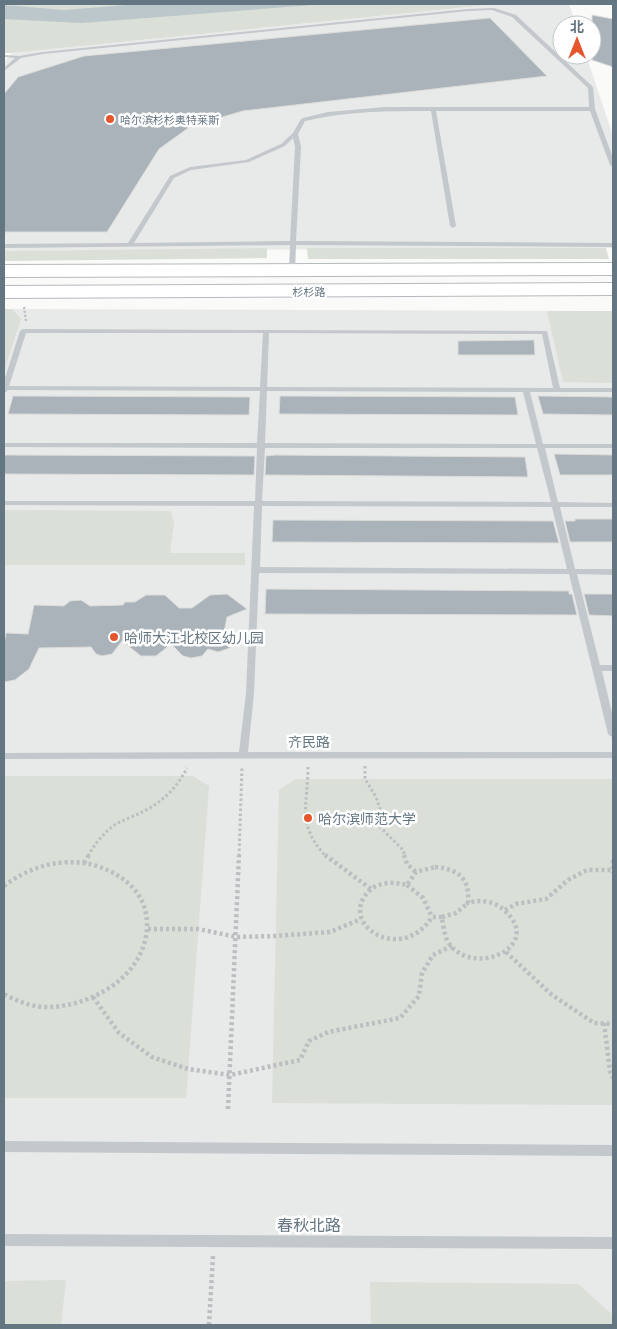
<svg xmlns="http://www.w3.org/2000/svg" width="617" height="1329" font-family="Commissioner,'Noto Sans SC',sans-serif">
  <rect width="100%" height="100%" fill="#fafaf8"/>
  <g fill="#e8e9e9">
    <polygon points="498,4 569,4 576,25 562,25 562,55 586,55 613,136 613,248 4,251 4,62 12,53"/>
    <polygon points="4,309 613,311 613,1325 4,1325"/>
  </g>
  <g fill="#dadfd7">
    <polygon points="11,4 498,4 12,53 4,53 4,10"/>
    <polygon points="267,248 267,258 4,261 4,251"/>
    <polygon points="307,248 606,248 609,259 308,259"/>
    <polygon points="4,309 12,309 21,319 4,371"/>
    <polygon points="547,311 613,311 613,383 563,382"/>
    <polygon points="4,510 170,511 174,522 170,553 245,553 245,565 4,565"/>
    <polygon points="4,776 193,776 209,786 186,1098 4,1098"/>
    <polygon points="296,779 613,779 613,1105 272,1103 279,790"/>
    <polygon points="66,1280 61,1325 4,1325 4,1281"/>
    <polygon points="370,1282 578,1284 613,1315 613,1325 371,1325"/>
  </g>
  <polygon fill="#bbc7cb" points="138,4 326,4 82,23 4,19 4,5 64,10"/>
  <g fill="#aab3b9" stroke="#dcdcda">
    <polygon points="592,15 613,19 613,67 592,60"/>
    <polygon points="490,18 547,76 243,111 191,126 159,149 107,232 4,232 4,94 18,77 84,56"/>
    <polygon points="534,340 535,355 458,355 458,341"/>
    <polygon points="13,396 250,397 249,415 8,414"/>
    <polygon points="280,396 515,397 518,415 279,414"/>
    <polygon points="538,396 613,397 613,415 543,414"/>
    <polygon points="554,454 613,455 613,475 560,475"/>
    <polygon points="4,455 255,456 254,475 4,474"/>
    <polygon points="275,455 525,457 528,477 265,475 266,456"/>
    <polygon points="575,519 613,519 613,542 570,542 565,521 575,521"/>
    <polygon points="273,520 553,521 559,543 272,542"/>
    <polygon points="266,589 569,591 569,594 572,594 577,615 265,614"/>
    <polygon points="227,594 247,609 227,617 223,638 230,648 218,652 208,649 202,656 191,658 183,656 171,644 156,656 141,656 122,641 112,654 102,656 96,654 91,647 39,648 29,669 15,680 4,682 4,643 6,633 28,634 34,605 64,606 70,601 81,600 90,606 123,605 125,602 135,602 146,595 165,595 179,608 192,608 210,595"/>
    <polygon points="584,594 613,594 613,616 589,615"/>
  </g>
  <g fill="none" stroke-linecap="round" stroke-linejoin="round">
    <defs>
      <g id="primary">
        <polygon points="613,263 613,275 4,277 4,265"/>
        <polygon points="613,283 613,295 4,298 4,286"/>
      </g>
    </defs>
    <use href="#primary" stroke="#b5babe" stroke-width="2"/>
    <polyline stroke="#bbbfc2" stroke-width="2.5" stroke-dasharray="2 2" stroke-linecap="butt" points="24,307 26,321"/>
    <g stroke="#bbbfc2" stroke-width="3" stroke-dasharray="2.5 2.5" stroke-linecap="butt">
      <polyline points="365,766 365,779 376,797 382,815 379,826 403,850 405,856"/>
      <path d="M308 767C308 804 296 825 326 856"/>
      <path d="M88 856C95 844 104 832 116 824 125 819 135 816 144 811 163 802 178 786 187 768"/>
      <polyline points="239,856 242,767"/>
    </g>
    <g stroke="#bbbfc2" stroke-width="4.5" stroke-dasharray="3 3" stroke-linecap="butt">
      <polyline points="325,855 371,889"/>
      <polyline points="404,855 407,864 416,872"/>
      <polyline points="613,860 613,873"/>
      <polyline points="84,863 89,855"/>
      <path d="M435 867C459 869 470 879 468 903 480 899 494 901 504 910 547 948 468 980 447 940 444 933 443 924 442 917H432C401 966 335 923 370 890 381 881 394 882 407 885L416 872Z"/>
      <polyline points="407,885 423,898 432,917"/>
      <path d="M4 886C29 867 59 858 90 864 106 868 122 876 133 888 143 899 147 911 147 926 146 974 95 1005 51 1007 35 1008 18 1002 4 994"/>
      <polyline points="505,910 516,904 546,899 568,880 587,870 612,870"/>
      <polyline points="442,917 456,913 468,903"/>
      <polyline points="148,929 198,929 237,937 275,936 330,932 361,919"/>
      <polyline points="506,952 552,995 594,1023 613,1024"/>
      <polyline points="93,997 119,1033 152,1057 188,1069 230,1075 300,1060 309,1041 328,1032 400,1018 419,996 422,973 433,955 452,946"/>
      <polyline points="604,1023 610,1071 613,1078"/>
      <polyline points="228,1109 239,855"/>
      <polyline points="209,1325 213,1256"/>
    </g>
    <g fill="#c3c8cc" fill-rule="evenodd">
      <path d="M494 8 516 15 593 87 595 109 613 158V167L610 165 590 111H436L456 226 453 228 450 226 431 111C388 111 346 111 305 121L298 134 301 147 296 241 613 243V247L296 245 295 271 292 273 289 271 290 245 4 248V244L128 243 170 176 190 167 246 160 281 144 293 133 301 119 303 118 328 112 385 107H589L588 88 512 17 492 10 468 11 43 54 21 58 4 71V68L15 58 4 57V55L19 56 43 52 468 9ZM293 138 295 147 290 241 134 243 174 178 191 170 249 162 285 146Z"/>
      <path d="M23 329 547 331 560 388H613V392H530L543 444H613V448H545L558 502 613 503V507H560L575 569H613V575L577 574 600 665H613V671H602L613 717V737L610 736 608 734 569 574 259 573 254 693 248 752H613V758L4 759V753L239 752 246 693 254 506 4 505V501H255L257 448 4 447V443H257L260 391 8 390 6 392 4 393V381L20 331ZM26 333H263L260 387 9 386ZM269 333 542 334 553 388 267 387ZM267 391 523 392 536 444 265 443ZM265 448H537L551 502 262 501ZM262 506 552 507 567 569 260 567Z"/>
      <polygon points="4,1141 613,1145 613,1156 4,1152"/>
      <polygon points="4,1234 613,1237 613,1249 4,1246"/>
    </g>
    <use href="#primary" fill="#fff" fill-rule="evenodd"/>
  </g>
  <g fill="#e4572e" stroke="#fff" stroke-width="2">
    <circle cx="110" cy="119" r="5"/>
    <circle cx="114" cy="637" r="5"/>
    <circle cx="308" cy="818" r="5"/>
  </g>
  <g text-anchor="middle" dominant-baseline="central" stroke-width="5" stroke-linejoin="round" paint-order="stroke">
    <g font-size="11" fill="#657683" stroke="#fff" text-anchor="start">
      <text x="120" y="119">哈尔滨杉杉奥特莱斯</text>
    </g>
    <g font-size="11" fill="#657683" stroke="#fff">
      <text x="309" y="291">杉杉路</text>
    </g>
    <g font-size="14" fill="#657683" stroke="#fff" text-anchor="start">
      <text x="124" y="637">哈师大江北校区幼儿园</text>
      <text x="318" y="818">哈尔滨师范大学</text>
    </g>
    <g font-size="14" fill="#657683" stroke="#fff">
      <text x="309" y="741">齐民路</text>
    </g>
    <g font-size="16" fill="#657683" stroke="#fff">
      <text x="309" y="1224">春秋北路</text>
    </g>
  </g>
  <rect width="617" height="1329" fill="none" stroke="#657683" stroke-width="10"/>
  <g transform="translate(577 40)"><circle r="24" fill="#ffffff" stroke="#c1c8cd"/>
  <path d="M0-4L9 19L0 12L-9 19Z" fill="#e4572e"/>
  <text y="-8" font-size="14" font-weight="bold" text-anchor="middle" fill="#657683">北</text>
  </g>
</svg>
